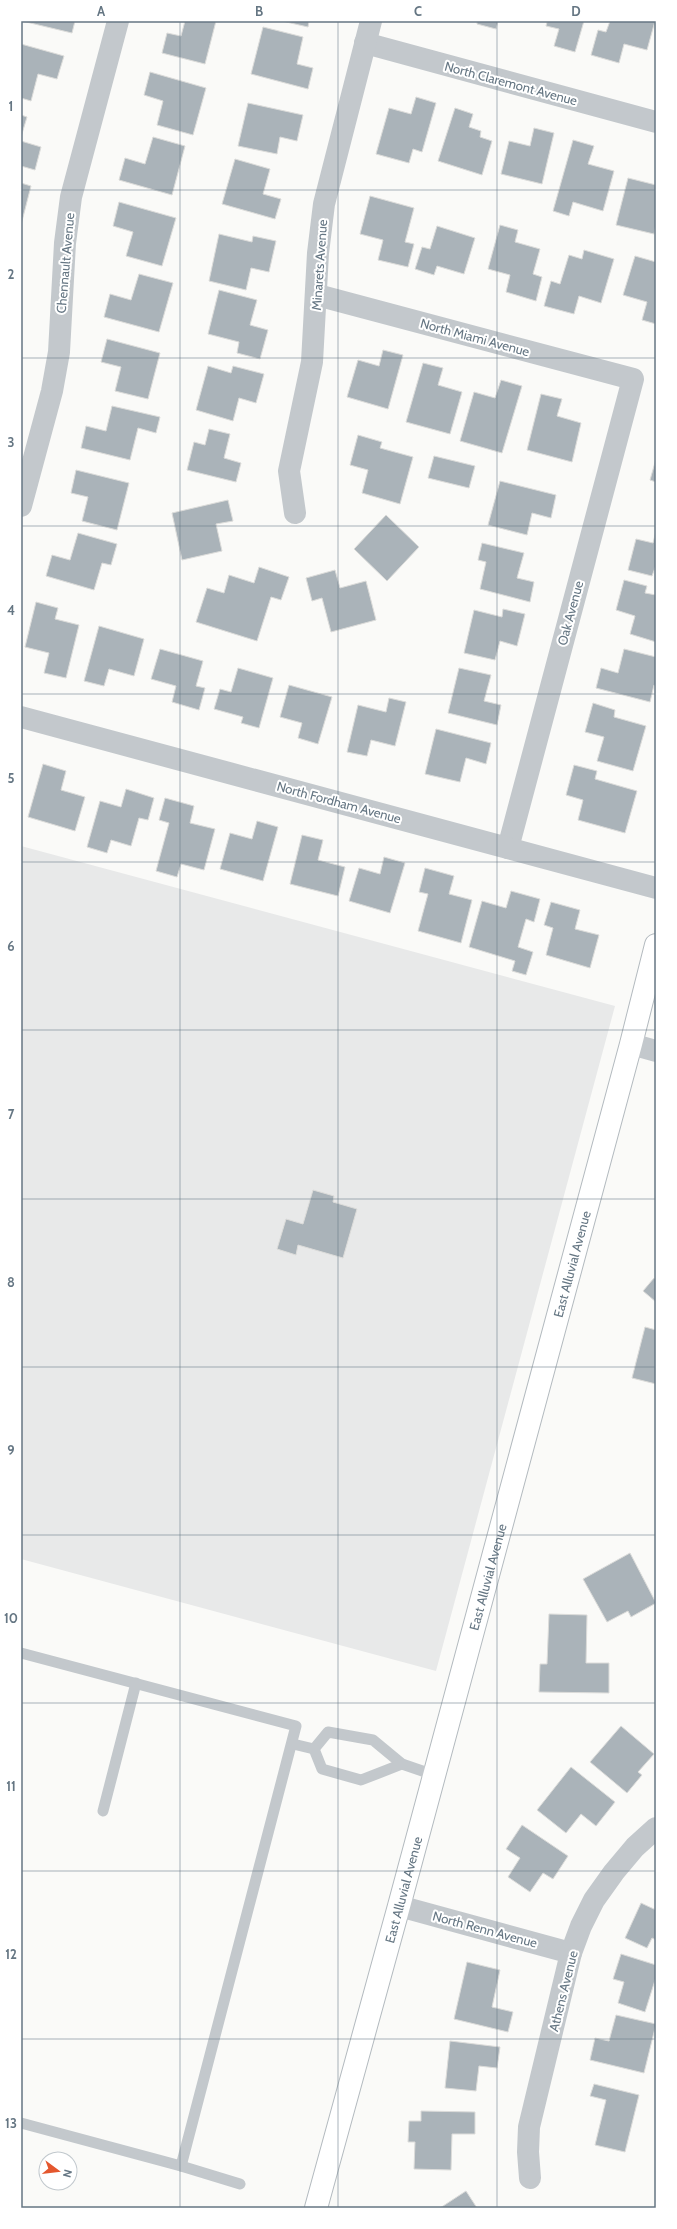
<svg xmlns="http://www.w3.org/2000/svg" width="677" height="2229" font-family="Cabin,sans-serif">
  <rect width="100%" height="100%" fill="#fafaf8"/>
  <polygon fill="#e8e9e9" points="21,846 615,1006 436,1671 21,1559"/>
  <g fill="#aab3b9" stroke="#dcdcda">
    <polygon points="22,21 75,21 72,33"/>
    <polygon points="185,21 216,21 205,64 162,53 167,33 181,36"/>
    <polygon points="282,21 309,21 308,27"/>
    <polygon points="477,21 498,21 496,29 477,24"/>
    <polygon points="542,21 584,21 575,52 554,46 559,29 546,26 547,22"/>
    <polygon points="610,21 655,21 647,50 624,44 619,63 591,55 598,30 606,32"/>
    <polygon points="263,27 303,37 297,64 313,68 308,89 251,74"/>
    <polygon points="21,44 64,56 57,79 38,74 31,101 21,98"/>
    <polygon points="150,72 206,88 193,135 157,125 163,101 144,95"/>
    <polygon points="416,97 436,103 422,152 413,149 409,163 376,154 389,108 411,114"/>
    <polygon points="248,103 303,115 297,141 280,137 277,154 238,146"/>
    <polygon points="455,108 473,114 469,127 481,131 480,137 492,141 482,175 438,161"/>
    <polygon points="21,115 27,117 21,137"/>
    <polygon points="534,128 554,133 542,184 501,174 509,141 530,146"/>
    <polygon points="153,137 185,146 172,195 119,180 125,158 145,164"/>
    <polygon points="573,140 594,146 588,164 614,171 603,211 573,202 569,216 553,211"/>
    <polygon points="21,141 41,147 35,170 21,166"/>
    <polygon points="235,159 270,169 263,194 281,199 275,219 222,204"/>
    <polygon points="628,178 656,185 656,224 654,234 616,225"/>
    <polygon points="21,183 31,186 21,225"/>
    <polygon points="370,196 414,208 405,242 414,244 408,267 378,260 383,240 360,234"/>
    <polygon points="119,202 176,218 162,266 126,256 133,232 113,226"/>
    <polygon points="500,225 518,230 515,242 540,249 533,274 542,277 536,301 506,292 510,275 488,269"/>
    <polygon points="437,226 475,238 464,274 437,266 434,275 415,269 422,247 430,249"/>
    <polygon points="219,234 252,242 253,236 276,241 269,272 251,268 246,290 209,281"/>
    <polygon points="584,250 614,259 601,303 579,296 574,314 544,306 551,281 560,284 569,255 582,259"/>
    <polygon points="635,256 656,262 656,324 642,320 647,302 623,295"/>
    <polygon points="139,274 173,283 159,332 104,317 110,294 131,300"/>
    <polygon points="219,290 257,300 250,325 268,330 260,359 237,353 239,342 208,334"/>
    <polygon points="107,339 160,353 148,399 115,391 121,367 101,362"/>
    <polygon points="383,350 403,355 388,409 347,397 358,360 379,366"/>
    <polygon points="423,363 443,368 438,385 462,392 450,434 406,422"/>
    <polygon points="208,366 231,373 233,366 264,374 256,403 239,398 233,421 196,410"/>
    <polygon points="501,380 522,386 502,453 460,441 474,392 495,398"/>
    <polygon points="541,394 562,399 557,416 581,423 572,462 527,450"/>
    <polygon points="112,406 160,417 156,433 138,428 130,460 81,448 86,426 106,431"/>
    <polygon points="209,429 230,434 224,458 241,463 236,482 187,470 194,442 205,445"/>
    <polygon points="358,435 382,442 380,448 413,457 400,504 362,493 368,470 350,465"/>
    <polygon points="434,456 475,466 469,488 428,478"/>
    <polygon points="656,459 656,482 650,480"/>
    <polygon points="76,470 129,483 117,530 82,521 88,497 71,493"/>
    <polygon points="500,481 556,495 551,518 532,513 527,535 488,525"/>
    <polygon points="228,500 233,521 216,524 222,551 182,560 172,513"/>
    <polygon points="386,515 419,547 387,581 354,549"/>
    <polygon points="656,531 656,565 652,576 628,570 636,539 653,543"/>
    <polygon points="78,533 117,544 111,565 102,563 94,590 46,576 52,555 70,560"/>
    <polygon points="482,543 524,553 517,578 534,582 530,602 480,589 486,562 478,560"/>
    <polygon points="259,567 289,577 281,600 271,597 257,641 196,622 207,588 224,593 229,575 254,583"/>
    <polygon points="335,570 340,588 366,581 376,620 331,632 322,598 312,601 306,578"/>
    <polygon points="624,580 647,586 645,593 656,595 656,642 630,634 635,616 616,610"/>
    <polygon points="36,602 58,608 55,619 79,625 66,678 44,673 49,653 25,647"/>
    <polygon points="503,609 525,614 517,646 500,641 495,660 464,653 474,610 502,617"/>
    <polygon points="99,626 144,639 134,676 109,669 104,686 84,681"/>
    <polygon points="160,649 203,661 196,686 205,688 199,710 172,702 176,686 151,679"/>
    <polygon points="624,649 656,657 656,686 654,685 650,702 596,688 601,668 618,673"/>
    <polygon points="238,668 273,678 259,728 241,723 243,717 214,709 220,689 231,692"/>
    <polygon points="459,668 491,675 484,701 501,705 497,725 448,713"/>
    <polygon points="289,685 332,697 318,744 298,738 302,723 280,717"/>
    <polygon points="389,698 406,702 395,746 371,740 367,756 347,752 358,705 386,712"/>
    <polygon points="593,703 615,710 614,717 646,726 633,771 597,761 604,737 585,732"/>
    <polygon points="436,729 491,743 486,764 466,758 460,782 425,774"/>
    <polygon points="43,764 66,771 61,790 85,797 75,831 28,817"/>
    <polygon points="574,765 597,771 595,779 637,791 625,833 578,820 583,800 566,795"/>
    <polygon points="126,789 154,798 148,820 139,818 131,846 111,840 107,853 87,847 100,801 121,807"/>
    <polygon points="165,798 194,806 190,823 215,829 204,870 181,864 177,877 156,871 169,823 159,820"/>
    <polygon points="257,821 278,827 263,881 220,869 230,833 252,839"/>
    <polygon points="302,835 323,840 318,860 345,867 338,896 290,884"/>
    <polygon points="384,857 405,863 390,913 349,901 359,868 380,874"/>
    <polygon points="425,868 454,876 449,894 472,900 461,943 418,931 428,894 419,892"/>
    <polygon points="511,891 540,899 534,922 526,919 518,947 533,952 526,975 512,971 515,961 469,947 482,901 506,908"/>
    <polygon points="551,902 580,910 575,929 599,935 590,968 546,955 553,928 544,925"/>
    <polygon points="313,1190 334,1196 333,1202 357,1209 343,1258 298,1245 296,1255 277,1249 286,1219 303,1224"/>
    <polygon points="654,1278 656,1280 656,1302 643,1291"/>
    <polygon points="645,1327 656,1330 656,1384 632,1378"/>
    <polygon points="630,1553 656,1603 631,1617 628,1611 607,1622 583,1579"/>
    <polygon points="549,1614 587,1615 586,1663 609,1663 609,1693 539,1692 540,1664 547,1664"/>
    <polygon points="621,1726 654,1754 638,1772 642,1775 627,1793 590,1762"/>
    <polygon points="571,1767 615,1802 596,1826 581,1814 566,1833 537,1810"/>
    <polygon points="522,1825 568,1856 553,1879 543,1873 530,1892 508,1877 520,1858 506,1849"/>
    <polygon points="641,1903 656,1910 656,1940 652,1938 647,1948 625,1938"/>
    <polygon points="621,1954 656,1965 656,1977 645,2012 618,2003 624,1982 613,1979"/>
    <polygon points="467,1962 500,1970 492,2007 513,2012 508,2032 454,2019"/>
    <polygon points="616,2015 656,2024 644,2073 590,2060 595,2038 609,2041"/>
    <polygon points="450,2041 500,2047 497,2068 479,2066 476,2091 445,2088"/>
    <polygon points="594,2084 639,2095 625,2152 595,2145 606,2100 590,2096"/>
    <polygon points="421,2111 475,2112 475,2134 452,2134 451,2170 414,2169 415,2142 408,2142 409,2121 421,2121"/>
    <polygon points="466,2191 477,2208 440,2208"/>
  </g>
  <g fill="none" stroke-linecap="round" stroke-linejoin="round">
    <defs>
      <g id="secondary">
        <path id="s1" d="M316 2208 399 1906 631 1044 656 945"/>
      </g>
    </defs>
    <use href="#secondary" stroke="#b3babf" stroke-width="24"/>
    <g stroke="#c3c8cc" stroke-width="11">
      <polyline points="21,1653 296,1726 181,2166 21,2123"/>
      <polyline points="293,1744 314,1749 328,1732 373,1740 402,1764 434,1775"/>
      <polyline points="314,1749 322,1769 361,1780 402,1764"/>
      <polyline points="103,1811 136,1683"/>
      <polyline points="181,2166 240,2184"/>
    </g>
    <g stroke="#c3c8cc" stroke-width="22">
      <polyline points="365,43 656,122"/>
      <polyline points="317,295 633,379 508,848"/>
      <polyline points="21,506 52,391 59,352 65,243 71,197 118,21"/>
      <polyline points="295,513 289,471 312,362 318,253 324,204 371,21"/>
      <polyline points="21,717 656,888"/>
      <polyline points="631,1044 656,1051"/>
      <polyline points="399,1906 571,1953"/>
      <polyline points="530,2178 528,2152 529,2127 571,1953 581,1926 594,1900 614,1872 635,1847 656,1828"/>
    </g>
    <use href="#secondary" stroke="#fff" stroke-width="22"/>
  </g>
  <path fill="none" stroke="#657683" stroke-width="1" stroke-opacity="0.55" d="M180 21V2208M338 21V2208M497 21V2208M21 190H656M21 358H656M21 526H656M21 694H656M21 862H656M21 1030H656M21 1199H656M21 1367H656M21 1535H656M21 1703H656M21 1871H656M21 2039H656"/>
  <g text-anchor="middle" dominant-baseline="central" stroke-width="4" stroke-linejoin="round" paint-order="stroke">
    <g font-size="13" fill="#657683" stroke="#fff">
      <text transform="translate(511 83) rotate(15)">North Claremont Avenue</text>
      <text transform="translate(65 263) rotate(-85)">Chennault Avenue</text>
      <text transform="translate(319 265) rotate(-86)">Minarets Avenue</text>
      <text transform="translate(475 337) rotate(15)">North Miami Avenue</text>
      <text transform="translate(570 613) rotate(-75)">Oak Avenue</text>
      <text transform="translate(339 802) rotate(15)">North Fordham Avenue</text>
      <text stroke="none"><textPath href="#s1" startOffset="978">East Alluvial Avenue</textPath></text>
      <text stroke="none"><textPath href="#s1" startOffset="654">East Alluvial Avenue</textPath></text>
      <text stroke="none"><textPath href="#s1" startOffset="330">East Alluvial Avenue</textPath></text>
      <text transform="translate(485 1929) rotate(15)">North Renn Avenue</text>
      <text transform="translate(563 1991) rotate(-76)">Athens Avenue</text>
    </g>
  </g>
  <rect width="677" height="2229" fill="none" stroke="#ffffff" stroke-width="44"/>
  <g transform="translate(58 2171) rotate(105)"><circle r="19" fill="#ffffff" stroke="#c1c8cd"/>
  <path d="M0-3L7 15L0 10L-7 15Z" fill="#e4572e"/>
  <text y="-6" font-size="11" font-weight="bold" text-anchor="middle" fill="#657683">N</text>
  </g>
  <rect x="22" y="22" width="633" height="2185" fill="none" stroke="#657683" stroke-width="1.5"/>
  <g font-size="13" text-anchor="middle" font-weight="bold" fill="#657683">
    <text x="101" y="16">A</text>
    <text x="259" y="16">B</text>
    <text x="418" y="16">C</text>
    <text x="576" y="16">D</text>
    <text x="11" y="111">1</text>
    <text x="11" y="279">2</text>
    <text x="11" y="447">3</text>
    <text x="11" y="615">4</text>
    <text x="11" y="783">5</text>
    <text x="11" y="951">6</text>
    <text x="11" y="1119">7</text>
    <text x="11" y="1287">8</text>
    <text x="11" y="1455">9</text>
    <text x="11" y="1623">10</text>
    <text x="11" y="1791">11</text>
    <text x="11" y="1959">12</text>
    <text x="11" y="2128">13</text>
  </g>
</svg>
